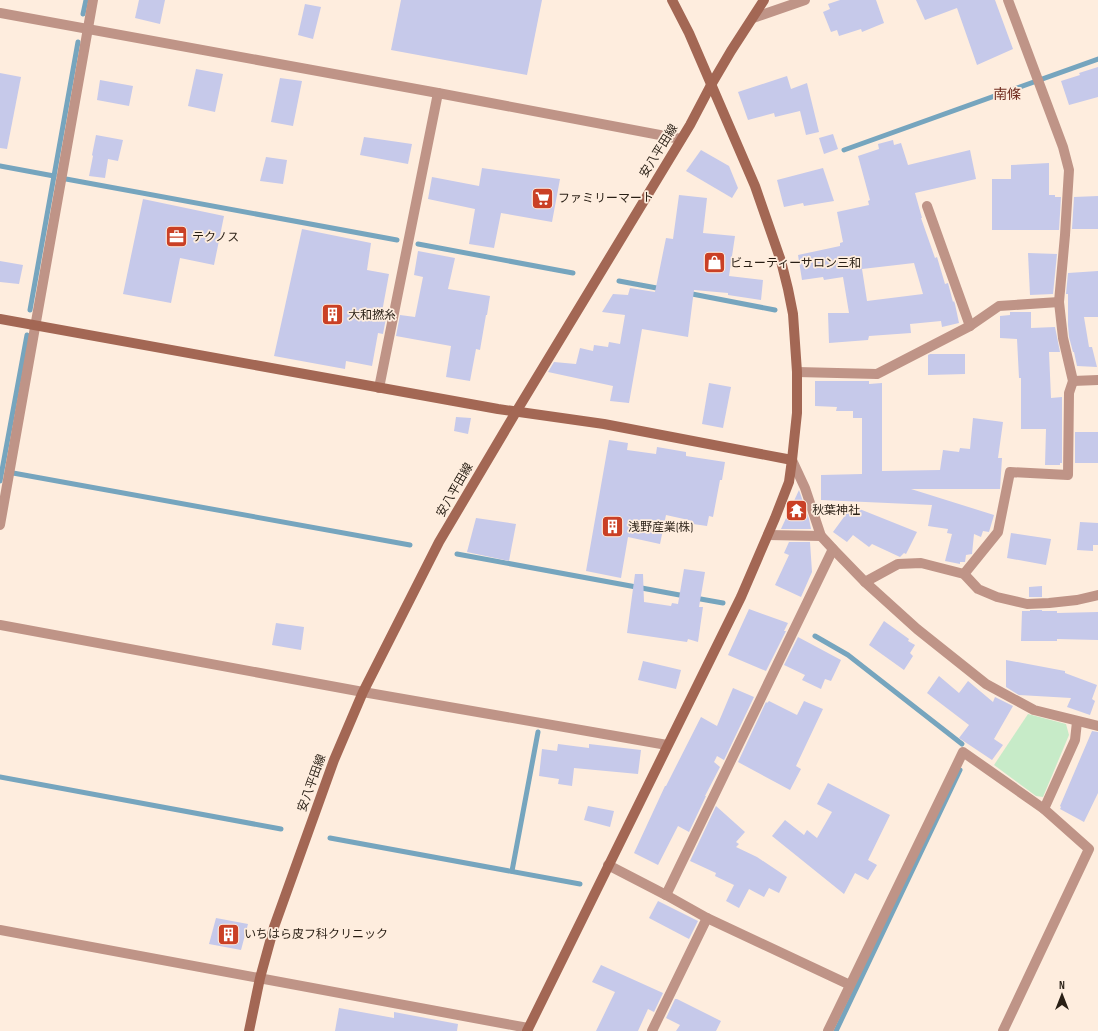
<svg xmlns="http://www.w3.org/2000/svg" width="1098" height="1031" font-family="'Sofia Sans Condensed','Noto Sans JP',sans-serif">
  <rect width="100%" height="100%" fill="#feedde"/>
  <polygon fill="#c7ebc8" points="1028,714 1066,724 1069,735 1043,797 1036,796 994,765"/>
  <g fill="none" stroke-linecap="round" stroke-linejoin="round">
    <g stroke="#76a5be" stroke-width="5">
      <polyline points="83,14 86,0"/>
      <polyline points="844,150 1098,59"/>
      <polyline points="0,166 54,176"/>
      <polyline points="66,179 397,240"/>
      <polyline points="418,244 573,273"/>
      <polyline points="619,281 662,289"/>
      <polyline points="687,293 775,310"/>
      <polyline points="30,310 78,42"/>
      <polyline points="13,473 410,545"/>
      <polyline points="0,481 27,335"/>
      <polyline points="457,554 685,596"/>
      <polyline points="695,598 723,603"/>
      <polyline points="815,636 848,655 962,744"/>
      <polyline points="0,777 281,829"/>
      <polyline points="330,838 580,884"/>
      <polyline points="512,871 538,732"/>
      <polyline points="836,1031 960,770"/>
    </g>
  </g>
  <g fill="#c6c9ea" fill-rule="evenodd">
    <polygon points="139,0 165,0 160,24 135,18"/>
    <polygon points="401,0 542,0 527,75 391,50"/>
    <polygon points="840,0 876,0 884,23 862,32 861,29 839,36 837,30 831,32 823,12 830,9 828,4"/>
    <polygon points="916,0 995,0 1013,49 977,65 957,8 925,20"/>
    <polygon points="305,4 321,7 313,39 298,35"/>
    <polygon points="1098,67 1098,97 1069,105 1061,81 1080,75 1079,73"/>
    <polygon points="196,69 223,74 215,112 188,106"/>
    <polygon points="0,73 21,77 7,149 0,148"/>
    <polygon points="787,76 791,89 807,83 819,132 806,135 800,111 775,117 774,113 748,120 738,92"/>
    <polygon points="280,78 302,81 293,126 271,122"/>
    <polygon points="100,80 133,86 129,106 97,100"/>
    <polygon points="833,134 838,149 824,154 819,138"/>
    <polygon points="96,135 123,140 118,161 108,159 105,178 89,176 93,156 92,155"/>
    <polygon points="364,137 412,144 408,164 360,155"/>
    <path d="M893 140 894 145 901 143 908 165 970 150 976 179 915 193 922 218H921L935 258 937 257 945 284 948 283 953 302 954 301 955 304 959 323 942 327 941 321 910 324 911 333 869 336 868 340 829 343 828 313H849L843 277 824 280 823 277 802 280 798 255 840 246V243L843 242 837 212 869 205 868 201 870 200 858 156 879 149 878 144ZM914 263 923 294 867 301 862 269Z"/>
    <polygon points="701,150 729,166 738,188 732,198 686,171"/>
    <polygon points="266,157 287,160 283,184 260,181"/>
    <polygon points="1049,163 1049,195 1055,195 1055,197 1061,197 1059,230 992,230 992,179 1011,179 1011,165"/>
    <polygon points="482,168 560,179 552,222 501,213 494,248 469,244 475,209 428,199 432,177 479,186"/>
    <polygon points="823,168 834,201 804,206 803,203 784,207 777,180"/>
    <polygon points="679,195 707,198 703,233 735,236 729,276 763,280 761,300 728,295 728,293 694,290 688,337 642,329 629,403 610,401 613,386 548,372 554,362 576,364 580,348 593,351 594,345 608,347 609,342 620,344 625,315 602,312 613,294 628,295 630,288 655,292 666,238 673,239"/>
    <polygon points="1098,196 1098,229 1072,229 1074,197"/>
    <polygon points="143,199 224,216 214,265 180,258 171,303 123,294"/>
    <polygon points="302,229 371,243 367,270 389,274 382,312 387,313 383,334 378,333 372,366 346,361 345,369 274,356"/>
    <polygon points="418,251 455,258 448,289 490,296 487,315 486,315 480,350 476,349 470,381 446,377 451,346 396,336 400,315 415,317 423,277 414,275"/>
    <polygon points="1028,253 1057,254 1053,294 1030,295"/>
    <polygon points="0,261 23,265 19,284 0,282"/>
    <polygon points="1098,271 1098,317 1084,317 1089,347 1092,347 1097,367 1077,366 1074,352 1073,352 1069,337 1068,325 1068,294 1066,294 1068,273"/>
    <polygon points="1010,312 1031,312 1031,328 1055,327 1060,352 1049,352 1051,398 1062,397 1062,463 1060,463 1060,465 1045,465 1046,429 1021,429 1021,378 1019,378 1017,339 1000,338 1000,316 1010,315"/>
    <polygon points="930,354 965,354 965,374 928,375 928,355"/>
    <polygon points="815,381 869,381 869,384 882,383 882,471 940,470 943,450 959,452 960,448 970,449 973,418 1003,422 998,458 1002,458 1000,489 911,489 994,515 989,532 983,531 981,537 974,534 972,554 966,555 965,562 960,562 960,564 945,561 952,534 947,533 948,529 928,526 932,505 821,500 821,475 862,474 862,418 853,418 853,411 836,411 837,407 815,406"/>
    <polygon points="709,383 731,387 723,428 702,424"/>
    <polygon points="456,417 471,418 468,434 454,431"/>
    <rect x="1075" y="432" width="23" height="31"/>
    <polygon points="609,440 628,443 627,450 656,454 657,447 686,452 686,456 725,462 722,480 720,480 713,517 709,516 707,526 693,524 693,521 666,515 660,544 628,537 621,578 586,571"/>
    <polygon points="799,490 809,519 811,529 781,529"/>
    <polygon points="852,506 917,532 906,554 904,553 900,557 872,544 869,547 853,535 847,542 833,532"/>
    <polygon points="476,518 516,524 509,561 467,552"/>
    <polygon points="1080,522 1098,523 1098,545 1093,545 1093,551 1077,550"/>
    <polygon points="1011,533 1051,539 1046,565 1007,558"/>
    <polygon points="789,542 810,542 812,572 801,597 775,585 789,555 784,553"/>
    <polygon points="684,569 705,572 699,607 703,607 698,642 688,639 687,642 627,633 635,574 643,574 644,602 671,606 672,603 678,604"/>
    <polygon points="1042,586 1042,597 1029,597 1029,587"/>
    <polygon points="749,609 788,623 784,631 786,631 766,671 728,655"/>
    <polygon points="1030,610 1042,610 1042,611 1057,611 1057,613 1098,612 1098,640 1057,639 1057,641 1021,641 1022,611 1030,611"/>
    <polygon points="884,621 909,639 908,641 915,645 910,653 913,656 904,670 869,645"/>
    <polygon points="276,623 304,627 301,650 272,645"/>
    <polygon points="798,637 841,660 831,681 825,679 821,689 802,680 805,675 784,665"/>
    <polygon points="1006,660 1065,671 1065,673 1097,685 1092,699 1095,701 1090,715 1067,707 1071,698 1019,695 1006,687"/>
    <polygon points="643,661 681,670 676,689 638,680"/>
    <polygon points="939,676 959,693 968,681 993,702 995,697 1013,706 994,739 1003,745 992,760 959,738 969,725 927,693"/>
    <polygon points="733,688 754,697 724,760 717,756 714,762 720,767 705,796 706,796 689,832 678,826 658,865 634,853 665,786 666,786 701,717 717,726"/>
    <polygon points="769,701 797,715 804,701 823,709 796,766 801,769 790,790 738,762 766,702 767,703"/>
    <polygon points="1092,731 1098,732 1098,793 1084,822 1060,809 1061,807 1060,806"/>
    <polygon points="558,744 589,748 589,744 641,750 638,774 574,768 572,786 558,784 559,779 539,776 542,749 557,751"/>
    <polygon points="828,783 890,815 868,860 877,865 868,880 855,873 844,894 772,836 785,820 804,835 807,830 817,838 832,812 817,804"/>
    <polygon points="588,806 614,811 610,827 584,820"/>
    <polygon points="716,806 745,832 736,842 739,844 736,847 757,857 787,877 779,893 769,888 764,897 749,889 739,908 726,901 734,885 715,876 716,873 690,861"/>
    <polygon points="658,901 698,921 689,939 649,918"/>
    <polygon points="216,918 248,924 241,950 209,944"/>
    <polygon points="601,965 663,993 654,1012 648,1009 638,1031 596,1031 615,992 592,982"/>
    <polygon points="675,999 677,999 721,1021 716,1031 676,1031 680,1025 666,1018"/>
    <polygon points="339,1008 394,1018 394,1012 458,1024 457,1031 335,1031"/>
  </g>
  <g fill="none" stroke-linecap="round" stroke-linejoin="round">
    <g stroke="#bf9487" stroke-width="10">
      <polyline points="0,13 438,93 681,139"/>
      <polyline points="753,18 805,0"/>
      <polyline points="927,206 970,326"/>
      <polyline points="797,372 877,374 970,326 999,306 1059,302"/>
      <polyline points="1073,381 1098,380"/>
      <polyline points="379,388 438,93"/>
      <polyline points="792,460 805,488 821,536 833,549 865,582 917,629 986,684 1034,710 1098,726"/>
      <polyline points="0,525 93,0"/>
      <polyline points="768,535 821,536"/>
      <polyline points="964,574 998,532 1010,472 1068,475 1069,393 1073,381 1063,338 1059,302 1065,235 1069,170 1063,147 1008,0"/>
      <polyline points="865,582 898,564 921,563 964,574 978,589 997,597 1027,604 1049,603 1077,600 1098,595"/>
      <polyline points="0,625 363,692 667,745"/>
      <polyline points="608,865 666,895 707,918 850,985"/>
      <polyline points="666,895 833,549"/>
      <polyline points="0,930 528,1028"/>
      <polyline points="652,1031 707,918"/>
      <polyline points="828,1031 963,752 1044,809 1075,740 1077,722"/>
      <polyline points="1003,1031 1089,849 1044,809"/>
    </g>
    <g stroke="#a36754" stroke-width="10">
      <polyline points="0,319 498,409 604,424 792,460"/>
      <polyline points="249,1031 260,978 274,927 334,760 363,692 439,542 516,412 690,125 711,85 731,51 764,0"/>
      <polyline points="527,1031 741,597 775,518 789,482 792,460 797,413 797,372 793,314 788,289 781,261 755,186 689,33 672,0"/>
    </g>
  </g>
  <defs>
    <symbol id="supermarket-square" viewBox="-11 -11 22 22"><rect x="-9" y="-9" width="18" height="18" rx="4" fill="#ca4025" stroke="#feedde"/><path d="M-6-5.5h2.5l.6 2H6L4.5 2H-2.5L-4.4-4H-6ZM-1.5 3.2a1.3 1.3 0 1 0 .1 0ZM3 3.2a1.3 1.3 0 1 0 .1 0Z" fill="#fff"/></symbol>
    <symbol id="office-square" viewBox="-11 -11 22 22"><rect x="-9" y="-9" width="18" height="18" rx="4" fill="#ca4025" stroke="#feedde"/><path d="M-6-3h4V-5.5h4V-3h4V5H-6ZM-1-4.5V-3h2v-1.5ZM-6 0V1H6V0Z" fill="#fff"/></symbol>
    <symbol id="shop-square" viewBox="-11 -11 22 22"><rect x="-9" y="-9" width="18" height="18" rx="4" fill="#ca4025" stroke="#feedde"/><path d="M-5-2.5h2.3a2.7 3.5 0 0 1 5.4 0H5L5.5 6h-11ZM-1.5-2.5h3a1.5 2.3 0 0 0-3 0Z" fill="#fff"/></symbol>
    <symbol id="building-square" viewBox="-11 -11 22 22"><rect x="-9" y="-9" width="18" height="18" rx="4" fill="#ca4025" stroke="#feedde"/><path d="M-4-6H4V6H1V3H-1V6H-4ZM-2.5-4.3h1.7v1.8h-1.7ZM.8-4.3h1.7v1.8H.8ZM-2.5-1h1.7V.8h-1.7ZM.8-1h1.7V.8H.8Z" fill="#fff"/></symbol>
    <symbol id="temple-square" viewBox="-11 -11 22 22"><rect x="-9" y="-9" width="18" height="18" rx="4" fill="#ca4025" stroke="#feedde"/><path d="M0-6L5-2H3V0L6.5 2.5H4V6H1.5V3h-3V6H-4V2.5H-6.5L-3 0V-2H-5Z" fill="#fff"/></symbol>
  </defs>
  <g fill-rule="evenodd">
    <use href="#supermarket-square" x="530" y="186" width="25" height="25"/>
    <use href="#office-square" x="164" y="224" width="25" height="25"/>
    <use href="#shop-square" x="702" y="250" width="25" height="25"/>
    <use href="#building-square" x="320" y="302" width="25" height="25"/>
    <use href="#temple-square" x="784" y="498" width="25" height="25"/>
    <use href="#building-square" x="600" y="514" width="25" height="25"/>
    <use href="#building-square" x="216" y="922" width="25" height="25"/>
  </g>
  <g text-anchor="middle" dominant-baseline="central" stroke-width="3.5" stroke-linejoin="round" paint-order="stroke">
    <g font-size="12" fill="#291f15" stroke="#feedde">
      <text transform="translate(659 151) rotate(-58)">安八平田線</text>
      <text transform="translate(455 490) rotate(-60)">安八平田線</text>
      <text transform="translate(312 783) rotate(-70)">安八平田線</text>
    </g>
    <g font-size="12" fill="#291f15" stroke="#feedde" text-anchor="start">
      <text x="558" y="198">ファミリーマート</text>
      <text x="192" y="237">テクノス</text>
      <text x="730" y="263">ビューティーサロン三和</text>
      <text x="348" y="315">大和撚糸</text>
      <text x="812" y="510">秋葉神社</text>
      <text x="628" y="527">浅野産業(株)</text>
      <text x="244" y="934">いちはら皮フ科クリニック</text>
    </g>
    <g font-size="14" fill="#722e21" stroke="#feedde">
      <text x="1007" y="94">南條</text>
    </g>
  </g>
  <g transform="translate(1062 995)" stroke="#feedde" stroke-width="3" paint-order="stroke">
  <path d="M0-3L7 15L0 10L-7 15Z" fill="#291f15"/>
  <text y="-6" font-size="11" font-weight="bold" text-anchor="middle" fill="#291f15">N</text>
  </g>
</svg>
